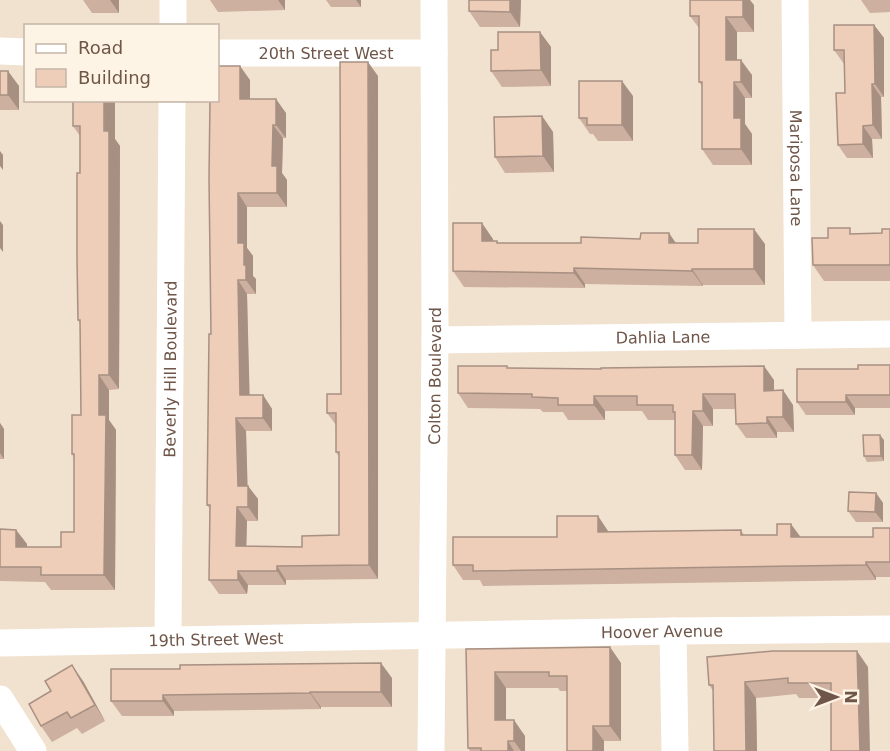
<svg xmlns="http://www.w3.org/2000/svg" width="890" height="751" font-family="'DejaVu Sans',sans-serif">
  <rect width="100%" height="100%" fill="#faf0e0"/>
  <path fill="#f1e1cf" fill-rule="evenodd" d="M0 0H890V751H0ZM26 26H218V100H26Z"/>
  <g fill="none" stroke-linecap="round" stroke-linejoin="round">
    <g stroke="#fff" stroke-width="27">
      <polyline points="173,0 173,26"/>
      <path id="s1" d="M795 0 798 335"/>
      <polyline points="0,51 26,52"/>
      <path id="s2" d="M218 53H434"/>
      <path id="s3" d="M435 340 890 334"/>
      <polyline points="673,631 675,751"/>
      <path id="s4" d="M168 639 172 100"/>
      <path id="s5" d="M0 643 673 631 890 629"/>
      <polyline points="0,699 33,751"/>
      <path id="s6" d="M431 751 435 340 434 0"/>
    </g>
  </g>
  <g fill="#cdb09f">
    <polygon points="83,0 119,0 119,13 92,13"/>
    <polygon points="210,0 285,0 285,10 218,12"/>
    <polygon points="326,0 361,0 361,7 331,7"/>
    <polygon points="469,0 521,0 520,27 480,27 469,11"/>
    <polygon points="861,0 890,0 890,12 870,13"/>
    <polygon points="754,5 754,32 737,32 737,60 752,75 752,98 745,98 745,124 752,134 752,165 713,165 702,149 702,86 699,82 699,28 690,16"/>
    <polygon points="874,25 884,38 884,97 881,97 882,139 872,139 873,158 847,158 838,145 845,93 844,64 834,50"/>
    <polygon points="540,32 551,47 551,86 502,87 491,71 498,50"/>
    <polygon points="0,71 19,86 19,110 0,110"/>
    <polygon points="378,76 378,579 286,580 286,585 248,585 247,594 219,594 209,580 210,509 207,505 211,334 250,80 250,99 286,113 286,138 283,138 282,173 287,180 287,207 247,207 247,248 253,256 253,276 256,279 256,294 247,294 249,395 263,395 272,409 272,431 246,431 247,486 248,486 258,499 258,521 247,521 246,546 302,547 339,535 339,457 336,452 336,425 327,413 341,394"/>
    <polygon points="633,96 633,141 598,141 593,134 590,134 579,118"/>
    <polygon points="115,100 115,139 120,146 119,389 109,390 109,420 116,430 115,590 51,590 45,582 0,581 0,529 16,530 27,544 27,547 61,547 74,532 74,458 72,454 81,415 80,324 78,320 80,136 73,126"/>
    <polygon points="542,116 553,132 554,172 505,173 495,157"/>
    <polygon points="890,229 890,281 824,281 813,265 828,238 854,234 882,233"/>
    <polygon points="493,239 493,241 499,243 675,243 765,244 765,285 703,285 703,286 585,284 585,288 464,287 453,271"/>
    <polygon points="890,365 890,408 855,408 855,415 806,415 797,402 858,369"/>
    <polygon points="509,368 774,380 774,390 793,405 794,432 777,432 777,438 746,438 736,424 736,409 713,409 713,426 703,426 702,470 685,470 675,455 675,420 648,420 642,411 605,411 605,420 568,420 563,412 543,412 540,409 468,408 458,393"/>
    <polygon points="0,423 4,429 4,459 0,459"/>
    <polygon points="884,440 884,461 867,462 864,456"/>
    <polygon points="876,493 883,503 883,522 856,522 848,511"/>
    <polygon points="598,516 608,532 741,530 744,535 800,537 873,537 890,528 890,577 876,577 876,580 483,586 480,580 463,580 453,565 557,537"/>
    <polygon points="466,649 621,663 621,741 604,741 604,751 567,691 560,691 558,688 506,688 506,720 525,736 525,751 470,751 468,748"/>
    <polygon points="868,667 831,698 799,698 796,694 756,698 757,751 714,751 714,692 709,685"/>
    <polygon points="111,669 392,678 392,707 321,707 321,709 174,711 174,716 122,716 111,701"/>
    <polygon points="83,681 105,721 82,734 77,728 52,742 41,726"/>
  </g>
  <g fill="#a79082">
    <polygon points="110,0 119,0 119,13"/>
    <polygon points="278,0 285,0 285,10"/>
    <polygon points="356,0 361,0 361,7"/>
    <polygon points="510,0 521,0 520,27 510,12"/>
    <polygon points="743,0 750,0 754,5 754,32 743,17"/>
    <polygon points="726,17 737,32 737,75 726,60"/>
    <polygon points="874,25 884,38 884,97 875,84"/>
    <polygon points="540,32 551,47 551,86 541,70"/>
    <polygon points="741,60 752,75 752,98 741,82"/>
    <polygon points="368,62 378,76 378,579 369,565"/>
    <polygon points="240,66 250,80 250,113 240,99"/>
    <polygon points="8,71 19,86 19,110 8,95"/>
    <polygon points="622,81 633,96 633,141 622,125"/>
    <polygon points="734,82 745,98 745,124 752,134 752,165 741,149 734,118"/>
    <polygon points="872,84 881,97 882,139 873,125"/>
    <polygon points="276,99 286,113 286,138 276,125"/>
    <polygon points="104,100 115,100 115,139 120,146 119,389 109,375"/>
    <polygon points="542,116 553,132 554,172 543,156"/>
    <polygon points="273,125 283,138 282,173 287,180 287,207 277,193 272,166"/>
    <polygon points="863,126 872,139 873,158 863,144"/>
    <polygon points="0,151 3,155 3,170 0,166"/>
    <polygon points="238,193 247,207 247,248 253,256 253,276 256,279 256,294 246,280 238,243"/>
    <polygon points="0,221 3,225 3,252 0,248"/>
    <polygon points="482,223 493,239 493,256 482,241"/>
    <polygon points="754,229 765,244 765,285 754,269"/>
    <polygon points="669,233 680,249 669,243"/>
    <polygon points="574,268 585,284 585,288 574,273"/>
    <polygon points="692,269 703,285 703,286 692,271"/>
    <polygon points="238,280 247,294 250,409 240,395"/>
    <polygon points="764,366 774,380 774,405 764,391"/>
    <polygon points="99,375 109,390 109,420 116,430 115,590 104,575 99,415"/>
    <polygon points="783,390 793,405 794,432 783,417"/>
    <polygon points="703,394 713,409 713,426 703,411"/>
    <polygon points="263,395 272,409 272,431 263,418"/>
    <polygon points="846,395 855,408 855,415 846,402"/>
    <polygon points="594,396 605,411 605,420 594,405"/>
    <polygon points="693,411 703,426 702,470 692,455"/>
    <polygon points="767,417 777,432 777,438 767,423"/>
    <polygon points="236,418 246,431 248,499 238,486"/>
    <polygon points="0,423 4,429 4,459 0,453"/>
    <polygon points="880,435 884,440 884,461 881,456"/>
    <polygon points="248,486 258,499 258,521 248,507"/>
    <polygon points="876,493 883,503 883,522 875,512"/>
    <polygon points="237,507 247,521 246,560 236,546"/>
    <polygon points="598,516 608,531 608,547 598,532"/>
    <polygon points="791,524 802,539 791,537"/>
    <polygon points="16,530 27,544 26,561 16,547"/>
    <polygon points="866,562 876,577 876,580 866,565"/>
    <polygon points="277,566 286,580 286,585 277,571"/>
    <polygon points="238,571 248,585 247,594 238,580"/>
    <polygon points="610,647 621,663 621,741 610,726"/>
    <polygon points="857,651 868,667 870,751 860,751"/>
    <polygon points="381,663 392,678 392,707 381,692"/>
    <polygon points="72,665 83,681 105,721 95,705"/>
    <polygon points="495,672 506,688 506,736 495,720"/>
    <polygon points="745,682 756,698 757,751 746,751"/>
    <polygon points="310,692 321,707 321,709 310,693"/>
    <polygon points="163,695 174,711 174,716 163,701"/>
    <polygon points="514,720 525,736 525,751 521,751 514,741"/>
    <polygon points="593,726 604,741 604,751 593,751"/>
    <polygon points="508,741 514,751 508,751"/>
  </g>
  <g fill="#eecdb9" stroke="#a79082" stroke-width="1.5">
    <polygon points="469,0 510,0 510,12 469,11"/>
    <polygon points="690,0 743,0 743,17 726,17 726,60 741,60 741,82 734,82 734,118 741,118 741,149 702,149 702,82 699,82 699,16 690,16"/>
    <polygon points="834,25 874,25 875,84 872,84 873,125 863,126 863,144 838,145 836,93 845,93 844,50 834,50"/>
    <polygon points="498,32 540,32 541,70 491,71 491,50 498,50"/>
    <polygon points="340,62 368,62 369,565 277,566 277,571 238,571 238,580 209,580 210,505 207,505 209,334 211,334 209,179 210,100 218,100 218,66 240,66 240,99 276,99 276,125 273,125 272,166 277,166 277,193 238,193 238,243 244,243 244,265 246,265 246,280 238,280 240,395 263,395 263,418 236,418 238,486 248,486 248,507 237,507 236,546 302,547 302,536 339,535 339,452 336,452 336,413 327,413 327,394 341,394"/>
    <rect x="0" y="71" width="8" height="24"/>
    <polygon points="579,81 622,81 622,125 587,125 587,118 579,118"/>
    <polygon points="73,100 104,100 104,131 109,131 109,375 99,375 99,415 106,415 104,575 41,575 41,567 0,567 0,529 16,530 16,547 61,547 61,532 74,532 74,454 72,454 72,415 81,415 80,320 78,320 77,259 77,173 80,173 80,126 73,126"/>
    <polygon points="542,116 543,156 495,157 494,117"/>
    <polygon points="453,223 482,223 482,241 497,241 497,243 581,243 581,237 640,239 641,233 669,233 669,243 698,243 698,229 754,229 754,269 692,269 692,271 574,268 574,273 453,271"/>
    <polygon points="828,228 850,228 850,234 882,233 882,229 890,229 890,265 813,265 812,238 828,238"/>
    <polygon points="858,365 890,365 890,395 846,395 846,402 797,402 797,369 858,369"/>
    <polygon points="458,366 507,366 507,368 601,369 601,368 764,366 764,391 783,390 783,417 767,417 767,423 736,424 735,394 703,394 703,411 693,411 692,455 675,455 675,412 673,412 673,405 637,405 637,396 594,396 594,405 558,405 558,398 532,397 532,394 458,393"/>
    <polygon points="863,435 880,435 881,456 864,456"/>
    <polygon points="849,492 876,493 875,512 848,511"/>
    <polygon points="557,516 598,516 598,532 741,530 741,535 777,535 777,524 791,524 791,537 873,537 873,528 890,528 890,562 866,562 866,565 473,571 473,565 453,565 453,537 557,537"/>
    <polygon points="610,647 610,726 593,726 593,751 567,751 567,676 549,676 549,672 495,672 495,720 514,720 514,741 508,741 508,751 481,751 481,748 468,748 466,649"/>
    <polygon points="773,651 857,651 860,751 831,751 831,683 788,683 788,678 745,682 746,751 714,751 713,685 709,685 707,657"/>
    <polygon points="381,663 381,692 310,692 310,693 163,695 163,701 111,701 111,669 180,669 180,665"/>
    <polygon points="72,665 95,705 71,718 67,712 41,726 29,704 51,691 45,681"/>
  </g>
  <g text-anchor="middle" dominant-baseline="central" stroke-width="4.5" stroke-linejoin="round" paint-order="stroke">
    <g font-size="16" fill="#6f5649" stroke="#fef4e5">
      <text stroke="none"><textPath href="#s2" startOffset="108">20th Street West</textPath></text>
      <text stroke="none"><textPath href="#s1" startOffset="168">Mariposa Lane</textPath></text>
      <text stroke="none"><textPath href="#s3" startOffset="228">Dahlia Lane</textPath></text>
      <text stroke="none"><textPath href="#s4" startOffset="270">Beverly Hill Boulevard</textPath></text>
      <text stroke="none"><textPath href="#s6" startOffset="375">Colton Boulevard</textPath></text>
      <text stroke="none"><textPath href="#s5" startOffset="662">Hoover Avenue</textPath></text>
      <text stroke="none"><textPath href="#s5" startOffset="216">19th Street West</textPath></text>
    </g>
  </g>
  <rect x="24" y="24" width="195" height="78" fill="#fef4e5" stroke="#c5b5a7" stroke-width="1.5"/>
  <rect x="36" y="44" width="30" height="9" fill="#ffffff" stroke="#c5b5a7" stroke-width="1.5"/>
  <text x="78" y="54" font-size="18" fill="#6f5649">Road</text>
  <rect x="36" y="69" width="30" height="18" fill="#eecdb9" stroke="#c5b5a7" stroke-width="1.5"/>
  <text x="78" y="84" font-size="18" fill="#6f5649">Building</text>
  <g transform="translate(836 697) rotate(90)" stroke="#fef4e5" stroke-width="4.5" paint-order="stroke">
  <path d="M0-4.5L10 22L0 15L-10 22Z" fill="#6f5649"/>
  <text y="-9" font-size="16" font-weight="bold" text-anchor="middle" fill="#6f5649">N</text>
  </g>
</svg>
